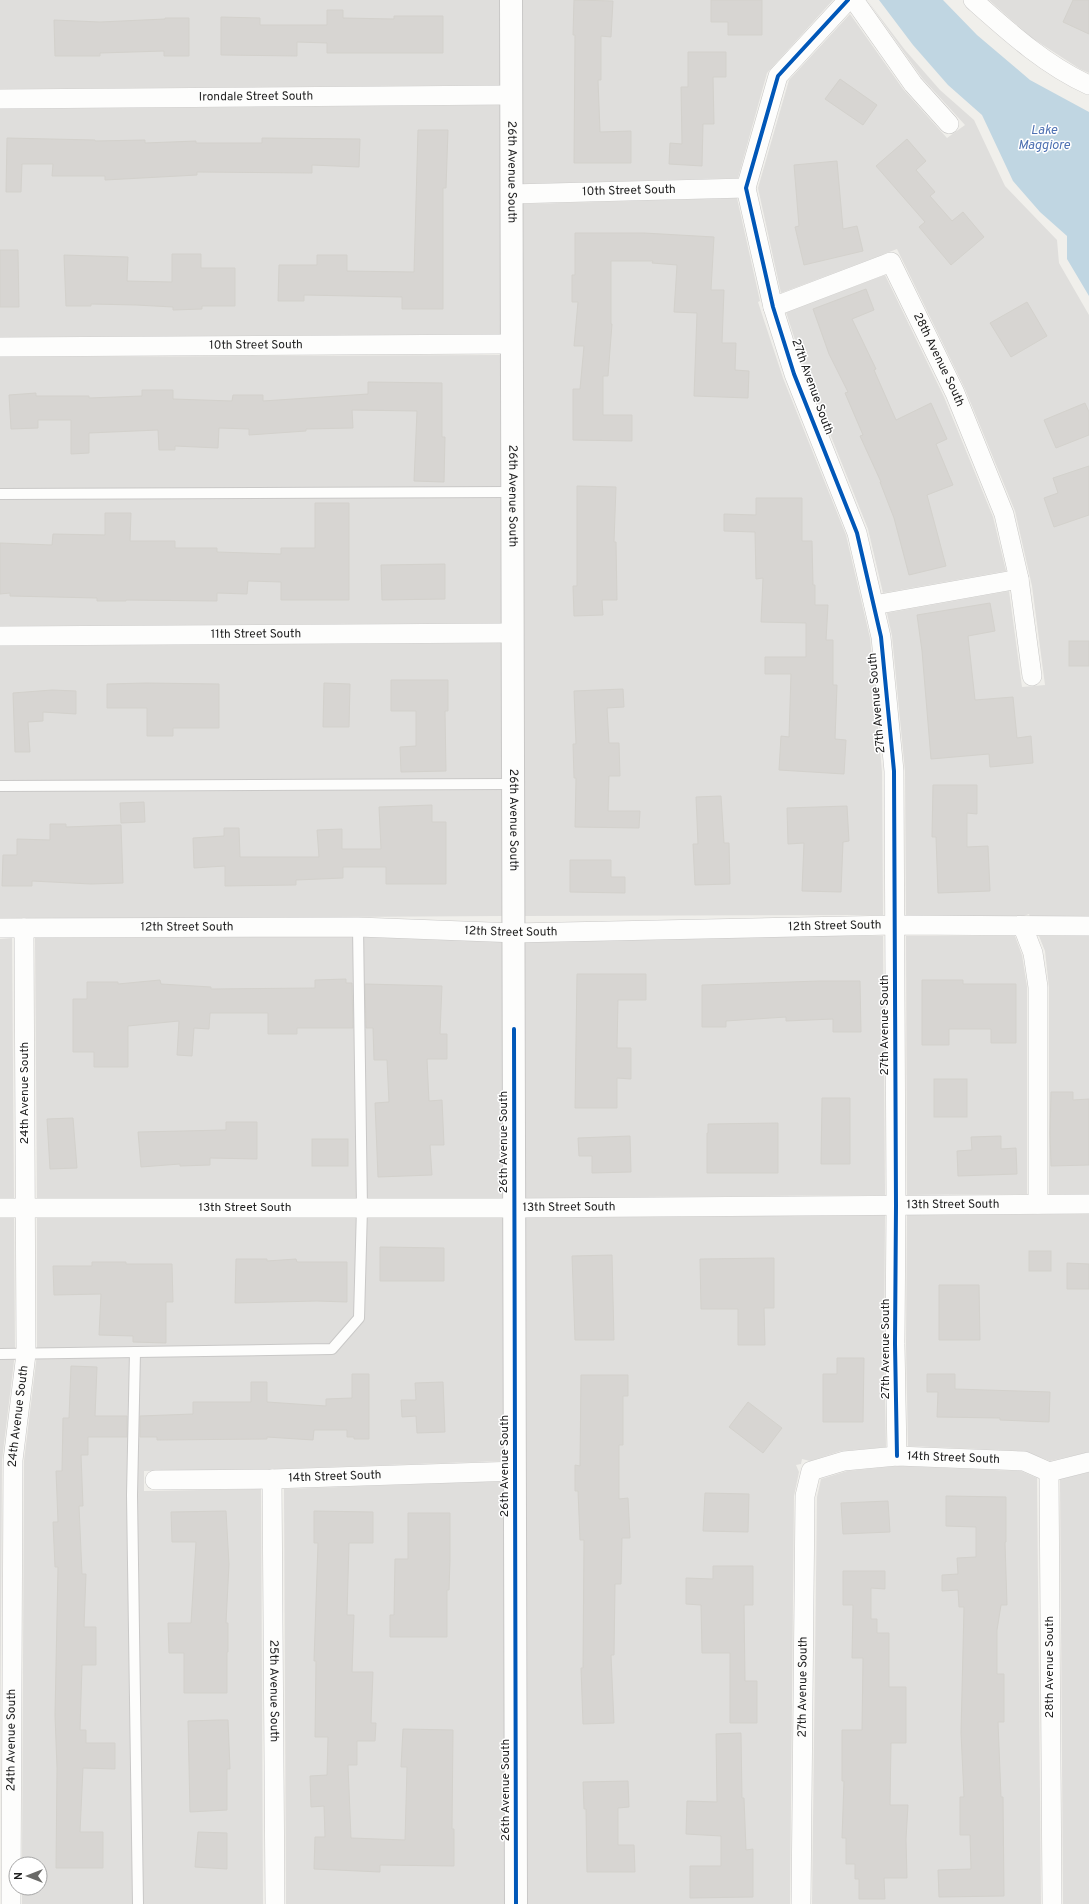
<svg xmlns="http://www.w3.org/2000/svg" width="1089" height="1904" font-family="Overpass,sans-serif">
  <rect width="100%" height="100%" fill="#f0efeb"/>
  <g fill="#dfdedc">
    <polygon points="0,0 499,0 500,85 0,89"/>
    <polygon points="522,0 833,0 767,73 738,178 523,184"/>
    <polygon points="867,0 905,50 940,90 974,120 1005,186 1057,240 1059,263 1089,315 1089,916 1030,917 1029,914 1021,917 906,915 905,771 892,636 887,613 1009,591 1022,687 1045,685 1032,586 1015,511 965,389 897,249 781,293 758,188 789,80 850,14 903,89 947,138 965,125 922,78"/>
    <polygon points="989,0 1089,0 1089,73 1080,69 1032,38"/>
    <polygon points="500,105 500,334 0,337 0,109"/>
    <polygon points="737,198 760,301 758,302 783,378 846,535 870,638 882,772 883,915 525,916 523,204"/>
    <polygon points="885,275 944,397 993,517 1006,571 883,593 868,529 805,371 786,312"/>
    <polygon points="500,355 501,623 0,626 0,357"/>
    <polygon points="501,643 502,916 0,919 0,646"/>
    <polygon points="502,936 503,1198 37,1198 35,938"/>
    <polygon points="525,936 883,936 885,1195 526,1198"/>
    <polygon points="906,936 1015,936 1022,955 1027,987 1027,1194 907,1195"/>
    <polygon points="1039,936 1089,936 1089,1194 1049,1194 1049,987 1045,951"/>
    <polygon points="12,938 14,1198 0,1198 0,939"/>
    <polygon points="1089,1214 1089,1452 1050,1461 1024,1451 908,1446 906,1344 907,1215"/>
    <polygon points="885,1215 884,1344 886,1447 841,1451 810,1461 802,1459 801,1464 796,1465 799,1472 794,1496 790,1904 528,1904 526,1218"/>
    <polygon points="0,1218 14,1218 15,1353 2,1460 0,1784"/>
    <polygon points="37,1218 503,1218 504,1461 272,1469 144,1471 144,1491 261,1489 263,1904 22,1904 22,1888 40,1888 40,1864 22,1864 24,1461 37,1354"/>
    <polygon points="898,1466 1021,1471 1037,1478 1041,1904 812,1904 817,1497 821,1479 847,1471"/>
    <polygon points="1089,1472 1089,1904 1063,1904 1060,1479"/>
    <polygon points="504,1481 505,1904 286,1904 284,1489"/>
  </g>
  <polygon fill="#c0d6e2" points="879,0 943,0 977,35 1030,80 1089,112 1089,296 1067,259 1067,236 1040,212 1013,181 982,115 948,85 913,45"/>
  <g fill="#d7d5d2" stroke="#d3d1cc">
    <polygon points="574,0 613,1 611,37 601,36 601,80 598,80 600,132 631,131 631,163 574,163 575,35 573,35"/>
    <polygon points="711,0 762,0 762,35 728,35 728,22 711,22"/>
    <polygon points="1073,0 1089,0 1089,34 1063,22"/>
    <polygon points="327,10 343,10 343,18 394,19 394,16 443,16 443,53 327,53 327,43 297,42 297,56 221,55 221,17 260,18 260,25 327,25"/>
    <polygon points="165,18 189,18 189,56 164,56 164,51 100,53 100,56 55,56 54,20 100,22 165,19"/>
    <polygon points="688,52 726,52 726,77 713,77 714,124 703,124 702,166 669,164 670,143 682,144 681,87 688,87"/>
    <polygon points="840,79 877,105 863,125 825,99"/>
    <polygon points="418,130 448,130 446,188 443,188 443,309 402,309 402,297 304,295 304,301 278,301 279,265 317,265 317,255 347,255 347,271 414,272"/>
    <polygon points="7,138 95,140 95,141 145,140 145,143 196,141 196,143 262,143 262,138 360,139 359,167 312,165 312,173 197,172 197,175 105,180 105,176 52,176 53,164 22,164 21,192 6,192"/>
    <polygon points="907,139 926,161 916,170 935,192 930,196 952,221 963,212 984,237 951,265 919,227 925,222 876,166"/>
    <polygon points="837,161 843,229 857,226 863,251 804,265 795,227 799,226 794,165"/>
    <polygon points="575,233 644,233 714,237 711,290 724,290 722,343 736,343 735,370 749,371 748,398 694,396 697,313 674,312 677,265 652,263 653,261 611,261 611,324 612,324 608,376 603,376 603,415 632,415 632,441 573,440 573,389 580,389 584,346 574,346 578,302 572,302 572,275 575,275"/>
    <polygon points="0,250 18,250 19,307 0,307"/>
    <polygon points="172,254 201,254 201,268 235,268 235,306 202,306 202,309 173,310 173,307 136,305 91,304 91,306 66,306 64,255 128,257 127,281 172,282"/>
    <polygon points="866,289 874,310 852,319 876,369 874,370 896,420 931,403 947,439 936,444 953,485 927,495 946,566 909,575 894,518 880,482 881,482 860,436 863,435 845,393 848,392 829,354 813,309"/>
    <polygon points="1027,302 1047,336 1011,357 990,323"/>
    <polygon points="368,382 442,383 442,437 445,437 444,482 414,481 417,411 352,410 353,428 306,429 306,431 249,435 249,429 219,428 218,448 175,446 175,450 159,450 158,430 89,433 89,453 71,454 71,420 38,420 38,428 11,429 9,395 36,393 36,396 89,396 89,398 142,396 142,390 173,390 173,399 232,401 233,395 263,395 263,401 368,394"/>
    <polygon points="1085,403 1089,412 1089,435 1056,448 1044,420"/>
    <polygon points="1089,466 1089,515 1054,527 1044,498 1058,493 1053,478"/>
    <polygon points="577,486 616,487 614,542 616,542 617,600 602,600 603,615 574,616 573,586 577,586"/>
    <polygon points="756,498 802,498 802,541 812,541 813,585 815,585 815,605 828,605 826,640 833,640 833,685 837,685 835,739 846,740 844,774 779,770 781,736 789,737 791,674 765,674 765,657 806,657 806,623 761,622 763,578 756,579 755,532 724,531 724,514 756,515"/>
    <polygon points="315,503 349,503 349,600 281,600 281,582 248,581 247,594 217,593 217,601 126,600 126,601 97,601 97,598 10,596 10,593 0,594 0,543 52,545 53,534 105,535 105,513 131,513 130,541 175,541 175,548 217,548 217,552 281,554 281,548 315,548"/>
    <polygon points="445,564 445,599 382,600 381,565"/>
    <polygon points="990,603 995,631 968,636 975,700 1013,697 1017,738 1031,736 1033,763 990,767 989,754 931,759 922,651 917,615"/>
    <rect x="1069" y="641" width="20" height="25"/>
    <polygon points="391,680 448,680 448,711 445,711 446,771 401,772 400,747 416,746 416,711 391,711"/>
    <polygon points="146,683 219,684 219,728 173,728 173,736 147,736 147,708 107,708 107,684"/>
    <polygon points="324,683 350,684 349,727 323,727"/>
    <polygon points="623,689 624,707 607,708 609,743 619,743 620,776 609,776 608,811 640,811 639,828 575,827 576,778 574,778 573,744 576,744 574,691"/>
    <polygon points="52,690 76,691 76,714 43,712 43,721 28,722 30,752 15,752 13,693"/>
    <polygon points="933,785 977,785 977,814 967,813 967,847 988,846 990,891 938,893 936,837 932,837"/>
    <polygon points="721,796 724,843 729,843 730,884 695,885 693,844 698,844 696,797"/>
    <polygon points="144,802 145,822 121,823 120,803"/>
    <polygon points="432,805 432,822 446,822 446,884 386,884 386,867 343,867 343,878 296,880 296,885 225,886 225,866 194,868 193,838 224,836 224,828 239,828 240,857 319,857 317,830 342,829 342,849 381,849 379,807"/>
    <polygon points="847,806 849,841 843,842 841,892 802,891 804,843 788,844 787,808"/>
    <polygon points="50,824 66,824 66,827 121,825 123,883 91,884 32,881 32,886 2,886 3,855 17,855 17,839 50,840"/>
    <polygon points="570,860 611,860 611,877 625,877 625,893 570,892"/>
    <polygon points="577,974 646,974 646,1000 618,1000 617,1048 631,1048 631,1079 617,1078 617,1108 575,1108"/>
    <polygon points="346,979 346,983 352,983 353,1028 297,1028 297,1034 268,1034 268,1013 210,1013 209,1029 194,1028 192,1056 177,1055 179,1021 128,1026 128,1067 94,1067 94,1052 73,1052 73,999 87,999 87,982 118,982 118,984 160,980 161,984 211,987 211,989 315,988 315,980"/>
    <polygon points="922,980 963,980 963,984 1016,984 1016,1043 991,1043 991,1029 949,1029 949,1045 922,1045"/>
    <polygon points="819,981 860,981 861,1032 833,1032 833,1019 786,1021 786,1017 726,1021 726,1027 702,1027 702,985"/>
    <polygon points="365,984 442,986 440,1034 447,1034 447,1059 427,1059 429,1101 442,1100 444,1145 430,1145 432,1175 378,1177 375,1103 389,1102 387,1060 374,1060 373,1028 366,1028"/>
    <rect x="934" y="1079" width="33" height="38"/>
    <polygon points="1051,1092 1073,1092 1073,1100 1089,1099 1089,1165 1051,1166 1050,1133"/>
    <polygon points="822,1098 850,1098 850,1164 821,1164"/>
    <polygon points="73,1118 77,1168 50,1169 47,1119"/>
    <polygon points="226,1122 257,1122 257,1159 210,1158 210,1165 180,1166 180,1164 141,1167 138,1132 226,1130"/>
    <polygon points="778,1123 778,1173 707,1173 707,1133 708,1133 708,1124"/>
    <polygon points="630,1136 631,1172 592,1173 592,1156 579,1156 578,1138"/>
    <polygon points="1001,1136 1001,1149 1016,1148 1017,1174 958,1176 957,1151 972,1150 971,1137"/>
    <rect x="312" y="1139" width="36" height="27"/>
    <polygon points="380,1247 444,1248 444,1281 380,1281"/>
    <rect x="1029" y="1251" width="22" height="20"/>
    <polygon points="612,1255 614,1340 575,1340 572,1256"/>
    <polygon points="774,1258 774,1308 764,1308 765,1345 738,1345 738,1309 701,1309 700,1259"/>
    <polygon points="236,1259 267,1259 267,1261 296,1259 297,1262 347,1262 347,1302 317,1301 235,1303"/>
    <polygon points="92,1262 126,1262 126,1264 172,1264 173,1302 166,1302 166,1343 133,1342 133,1336 99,1335 101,1294 54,1295 53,1266 92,1266"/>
    <polygon points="1067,1263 1089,1264 1089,1289 1067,1289"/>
    <polygon points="939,1285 979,1285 980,1340 939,1340"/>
    <polygon points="837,1358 864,1358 863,1422 823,1422 823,1374 837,1374"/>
    <polygon points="71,1366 97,1367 95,1416 127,1416 127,1437 88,1437 88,1455 81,1455 83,1506 79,1506 82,1574 86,1574 84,1627 96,1627 96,1665 82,1665 80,1730 86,1730 86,1743 115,1743 115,1769 83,1768 80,1832 103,1832 103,1868 56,1868 57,1768 55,1715 58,1567 55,1567 53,1522 58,1522 56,1471 62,1471 63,1418 69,1418"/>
    <polygon points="352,1374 369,1374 369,1439 354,1439 354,1437 347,1437 347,1430 314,1430 313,1440 267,1437 267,1439 157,1440 157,1437 140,1437 140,1416 193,1414 193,1402 251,1402 251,1382 267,1382 267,1402 326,1406 326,1399 352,1398"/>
    <polygon points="927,1374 955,1374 955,1389 1050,1392 1049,1422 1000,1420 1000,1418 937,1417 938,1392 927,1392"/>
    <polygon points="581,1375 628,1375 628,1396 623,1396 623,1445 619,1445 619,1499 628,1498 630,1538 622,1538 621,1584 615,1584 614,1655 611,1655 614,1723 583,1724 581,1668 583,1668 584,1540 580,1540 578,1491 575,1491 575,1465 580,1466"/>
    <polygon points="443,1382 445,1432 417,1433 416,1416 402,1417 401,1400 416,1400 415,1383"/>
    <polygon points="748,1402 782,1428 763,1453 729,1427"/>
    <polygon points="705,1493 749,1494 748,1532 703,1531"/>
    <polygon points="946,1496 1006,1497 1006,1542 1005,1542 1007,1605 1001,1605 997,1630 997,1674 1004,1674 1004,1722 998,1722 1001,1797 1003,1797 1004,1896 939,1897 938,1870 971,1869 970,1835 960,1835 960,1797 964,1797 961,1733 964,1607 959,1607 958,1590 942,1591 942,1575 958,1574 957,1558 976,1557 976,1527 946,1526"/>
    <polygon points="888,1501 890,1532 843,1534 841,1503"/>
    <polygon points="226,1511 229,1564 226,1623 228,1623 228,1652 227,1652 227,1693 184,1693 184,1653 169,1653 168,1623 191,1623 196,1542 172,1542 171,1512"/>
    <polygon points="314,1511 373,1512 373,1543 349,1543 347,1615 354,1615 352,1672 373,1672 371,1723 376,1723 375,1741 357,1741 357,1765 348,1765 351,1838 405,1840 407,1767 401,1767 403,1729 453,1730 452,1829 454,1829 454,1866 380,1865 380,1872 314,1869 315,1837 325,1837 324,1806 311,1807 310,1776 327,1775 328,1737 315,1737 316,1661 314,1661 318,1543 314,1543"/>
    <polygon points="408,1513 450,1513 450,1560 449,1590 447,1590 447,1637 390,1637 390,1615 394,1615 395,1559 408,1559"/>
    <polygon points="713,1566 753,1566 753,1605 744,1605 745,1681 757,1681 757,1723 730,1723 730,1653 702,1653 701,1605 686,1604 686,1578 713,1579"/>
    <polygon points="843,1571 885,1571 885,1589 871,1588 871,1619 877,1619 877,1633 889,1633 889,1687 906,1687 906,1743 891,1743 890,1805 908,1805 906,1839 907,1878 884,1878 885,1899 859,1899 859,1879 855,1879 855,1864 846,1864 846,1838 842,1838 844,1781 842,1781 842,1730 862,1730 863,1658 852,1658 853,1605 843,1605"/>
    <polygon points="219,1720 228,1720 230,1769 227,1769 227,1810 190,1812 188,1721"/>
    <polygon points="741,1733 742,1798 744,1798 746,1850 753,1849 753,1897 690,1898 690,1866 721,1866 721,1836 686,1834 687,1801 717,1802 716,1734"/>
    <polygon points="628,1781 629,1807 618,1808 618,1845 634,1845 635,1872 587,1872 586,1809 584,1809 583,1782"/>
    <polygon points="198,1832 227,1833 227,1869 195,1867"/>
  </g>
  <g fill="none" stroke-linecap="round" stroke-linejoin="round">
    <defs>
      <g id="service">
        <polyline points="0,494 512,492"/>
        <polyline points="0,786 513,784"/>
        <polyline points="135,1352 132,1495 138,1904"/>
        <polyline points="0,1354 332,1349 359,1318 362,1208 358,927"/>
      </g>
      <g id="minor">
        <polyline points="848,0 778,76 746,188 773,307 794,374 857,533 881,637 894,771 896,1205 895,1344 897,1456"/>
        <polyline points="854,0 913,84 949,124"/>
        <path d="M973 0C1009 32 1045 65 1089 85"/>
        <path id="s1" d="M0 99 511 95"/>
        <path id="s2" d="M511 194 746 188"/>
        <path id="s3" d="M773 307 891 262 955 393 1004 514 1019 579 1032 676"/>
        <path id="s4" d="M0 347 512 344"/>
        <polyline points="874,605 1019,579"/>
        <path id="s5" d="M0 636 513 633"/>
        <polyline points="1023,927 1033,953 1038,987 1038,1204"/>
        <path id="s6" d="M0 928 358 927 514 933 895 925 1089 926"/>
        <path id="s7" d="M0 1208H515L1089 1204"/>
        <path id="s8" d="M272 1479 275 1904"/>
        <path id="s9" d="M155 1480 272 1479 515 1471"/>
        <path id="s10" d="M11 1904 13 1460 26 1354 24 928"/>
        <path id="s11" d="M801 1904 805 1496 811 1471 844 1461 897 1456 1024 1461 1049 1472"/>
        <polyline points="1052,1904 1049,1472 1089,1462"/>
      </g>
      <g id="tertiary">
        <path id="s12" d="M511 0 516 1904"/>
      </g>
    </defs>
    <use href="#service" stroke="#c9c8c7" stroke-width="12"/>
    <use href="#minor" stroke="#c9c8c7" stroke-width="20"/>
    <use href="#tertiary" stroke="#c9c8c7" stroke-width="24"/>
    <use href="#service" stroke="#fdfdfc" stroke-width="10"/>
    <use href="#minor" stroke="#fdfdfc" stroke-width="19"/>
    <use href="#tertiary" stroke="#fdfdfc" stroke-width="22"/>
    <defs>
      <g id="cycleway">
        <polyline points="848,0 778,76 746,188 773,307 794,374 857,533 881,637 894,771 896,1205 895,1344 897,1456"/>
        <polyline points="514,1029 516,1904"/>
      </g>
    </defs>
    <use href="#cycleway" stroke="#fff" stroke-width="6"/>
    <use href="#cycleway" stroke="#0057b8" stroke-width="4"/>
  </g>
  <g text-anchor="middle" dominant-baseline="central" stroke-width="3" stroke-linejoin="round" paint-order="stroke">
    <g font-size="12" fill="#222" stroke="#fff">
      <text stroke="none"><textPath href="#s1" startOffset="256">Irondale Street South</textPath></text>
      <text stroke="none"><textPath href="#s12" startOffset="172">26th Avenue South</textPath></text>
      <text stroke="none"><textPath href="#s2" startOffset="118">10th Street South</textPath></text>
      <text stroke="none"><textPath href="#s4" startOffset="256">10th Street South</textPath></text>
      <text stroke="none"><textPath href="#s3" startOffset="235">28th Avenue South</textPath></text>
      <text transform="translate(812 387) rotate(70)">27th Avenue South</text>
      <text stroke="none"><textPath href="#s12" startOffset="496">26th Avenue South</textPath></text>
      <text stroke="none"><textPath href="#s5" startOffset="256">11th Street South</textPath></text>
      <text transform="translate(877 703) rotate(-95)">27th Avenue South</text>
      <text stroke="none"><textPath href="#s12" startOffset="820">26th Avenue South</textPath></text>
      <text stroke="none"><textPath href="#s6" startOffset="835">12th Street South</textPath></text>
      <text stroke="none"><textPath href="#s6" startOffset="187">12th Street South</textPath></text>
      <text stroke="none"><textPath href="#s6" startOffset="511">12th Street South</textPath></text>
      <text transform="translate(885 1025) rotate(-90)">27th Avenue South</text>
      <text transform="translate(25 1093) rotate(-90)">24th Avenue South</text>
      <text transform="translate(504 1142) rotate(-90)">26th Avenue South</text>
      <text stroke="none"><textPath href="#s7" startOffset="953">13th Street South</textPath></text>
      <text stroke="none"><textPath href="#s7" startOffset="245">13th Street South</textPath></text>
      <text stroke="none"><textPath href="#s7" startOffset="569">13th Street South</textPath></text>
      <text transform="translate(886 1349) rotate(-90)">27th Avenue South</text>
      <text stroke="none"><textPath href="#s10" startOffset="488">24th Avenue South</textPath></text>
      <text stroke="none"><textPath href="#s11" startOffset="578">14th Street South</textPath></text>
      <text transform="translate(505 1466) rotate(-90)">26th Avenue South</text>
      <text stroke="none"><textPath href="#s9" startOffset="180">14th Street South</textPath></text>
      <text transform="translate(1050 1667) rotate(-90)">28th Avenue South</text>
      <text stroke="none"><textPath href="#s11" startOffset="217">27th Avenue South</textPath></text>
      <text stroke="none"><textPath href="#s8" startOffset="212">25th Avenue South</textPath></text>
      <text stroke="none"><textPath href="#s10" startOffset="164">24th Avenue South</textPath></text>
      <text transform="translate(506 1790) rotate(-90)">26th Avenue South</text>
    </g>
    <g font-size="13" font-style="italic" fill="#4e71b2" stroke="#fff">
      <text x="1044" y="131">Lake<tspan x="1044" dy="15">Maggiore</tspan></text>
    </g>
  </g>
  <g transform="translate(28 1876) rotate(270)"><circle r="19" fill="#ffffff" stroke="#a7a7a7"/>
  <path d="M0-3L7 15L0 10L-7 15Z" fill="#6a6a68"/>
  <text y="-6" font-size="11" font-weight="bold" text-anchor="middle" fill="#222222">N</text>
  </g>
</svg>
